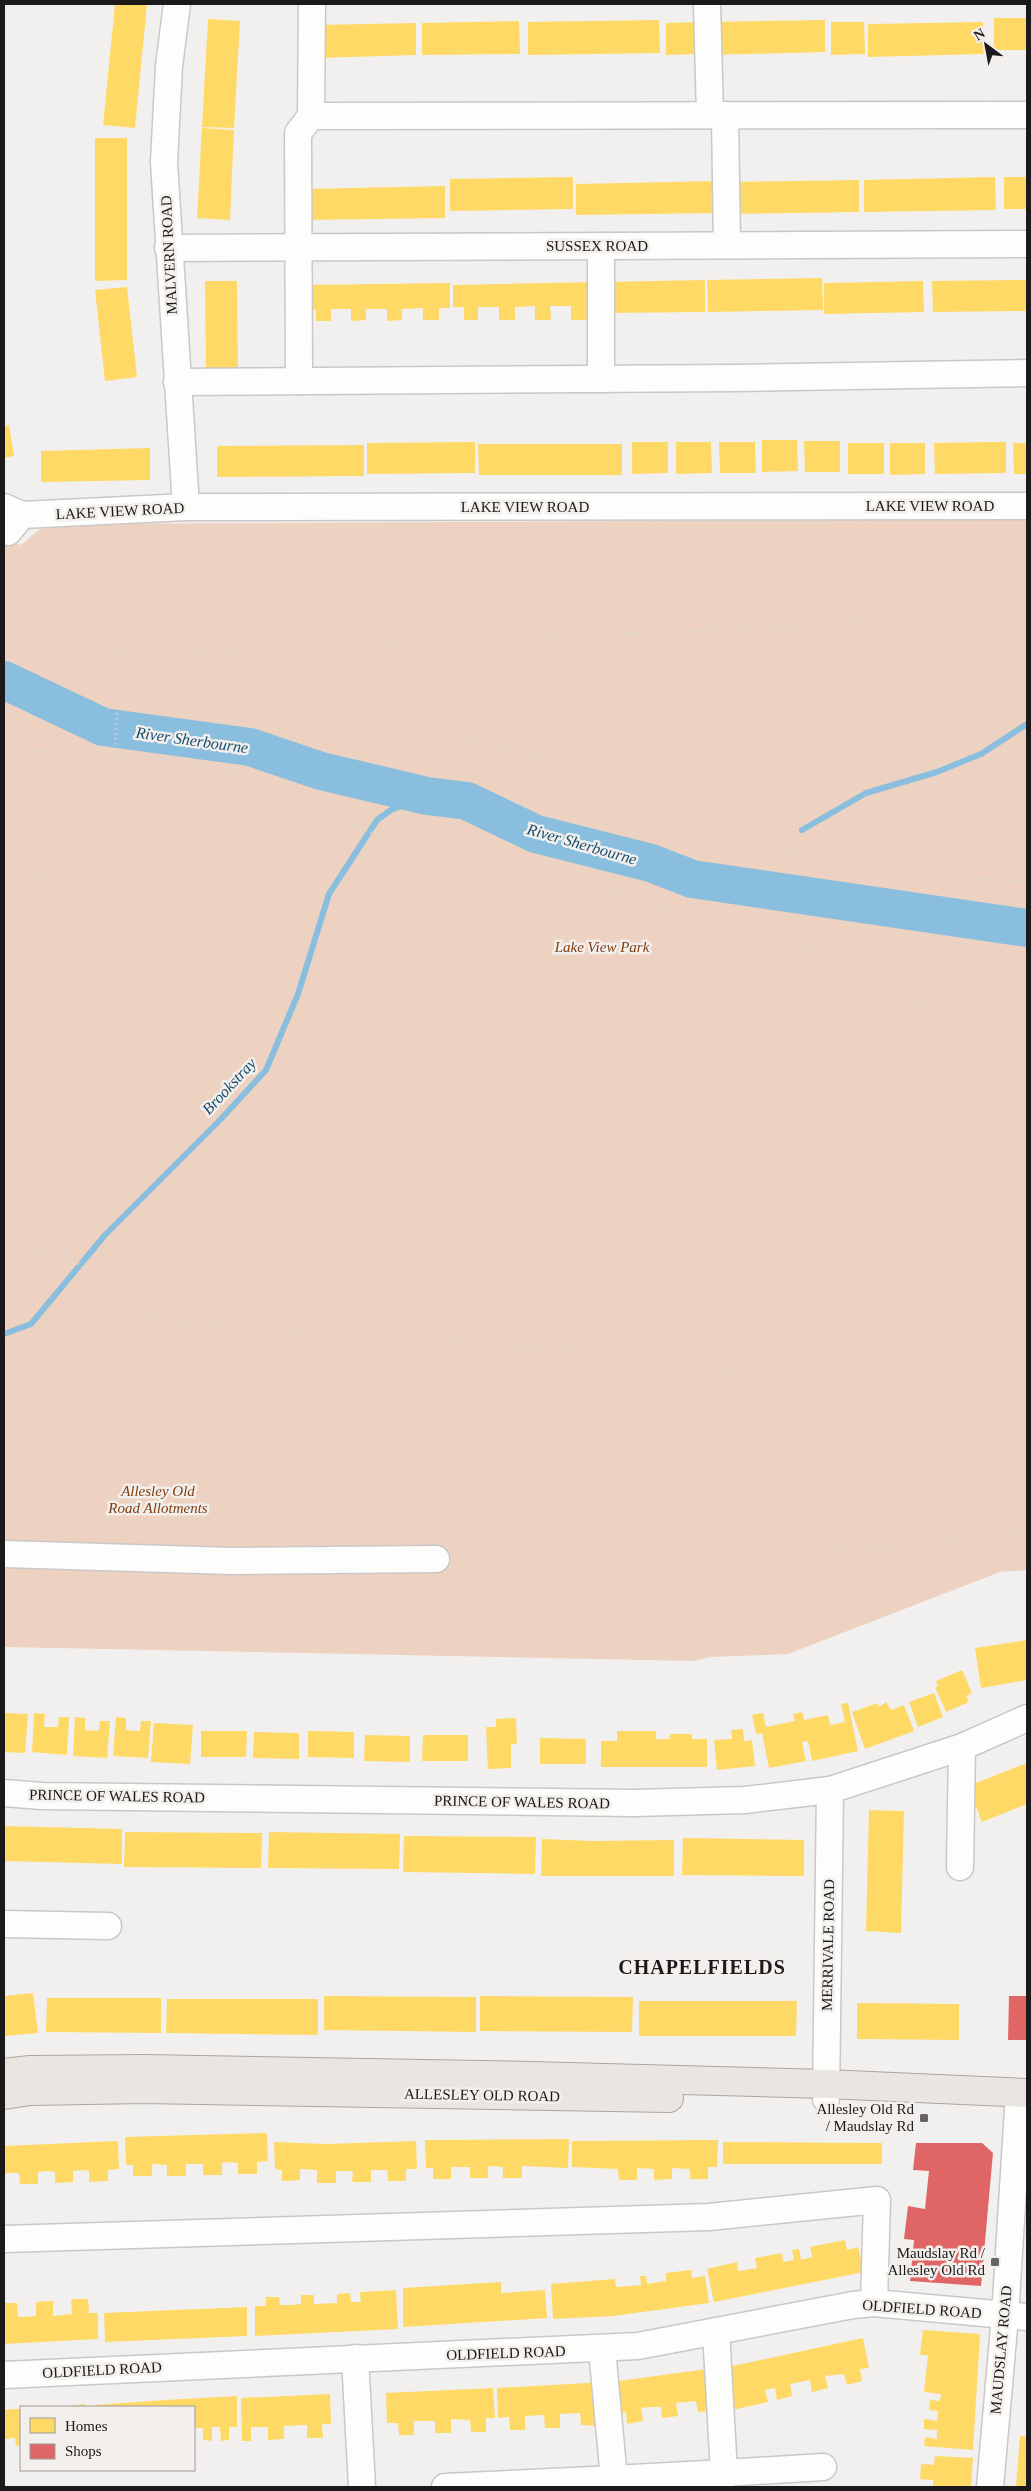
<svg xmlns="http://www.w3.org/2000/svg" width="1031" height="2491" font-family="Georgia,serif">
  <rect width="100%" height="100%" fill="#f2f0ee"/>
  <polygon fill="#edd2c1" points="1027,519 1027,1570 1000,1572 788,1654 710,1657 695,1661 4,1647 4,542 20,544 20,546 40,529 67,524"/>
  <g fill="#ffd966">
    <polygon points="115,4 147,4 135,128 103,125"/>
    <rect x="994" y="18" width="33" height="32"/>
    <polygon points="208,19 240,21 234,128 202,127"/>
    <polygon points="659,20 660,53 528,55 528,22"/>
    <polygon points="825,20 825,52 711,55 711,22"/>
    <polygon points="519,21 520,54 422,55 422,23"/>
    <polygon points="699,22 700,54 666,55 666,23"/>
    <polygon points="831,22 864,22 865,54 831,55"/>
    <polygon points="983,22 984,54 868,57 868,24"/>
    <polygon points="416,23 416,55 317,58 317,25"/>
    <polygon points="202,128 234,130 230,220 197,218"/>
    <polygon points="95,138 127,138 127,280 95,281"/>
    <polygon points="573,177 573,209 450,211 450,179"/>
    <polygon points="995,177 996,210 864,212 864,180"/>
    <rect x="1004" y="177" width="23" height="32"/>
    <polygon points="859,180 859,212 728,214 728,182"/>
    <polygon points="717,181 718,213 576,215 576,184"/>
    <polygon points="445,186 445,218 305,220 305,189"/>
    <polygon points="822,278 823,310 708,312 707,280"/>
    <polygon points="705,280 705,312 606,313 606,282"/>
    <polygon points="1027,280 1027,311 933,312 932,281"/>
    <polygon points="205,281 237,281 238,371 206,372"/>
    <polygon points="923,281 924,312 824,314 824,283"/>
    <polygon points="597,282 597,306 587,306 587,320 571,320 571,306 550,306 551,320 535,320 535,306 515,307 515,320 499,320 499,307 478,307 478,320 464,320 464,307 453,307 453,285"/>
    <polygon points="450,283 450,308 439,308 439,320 423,320 423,308 402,309 402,320 387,321 387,309 366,309 366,320 351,321 351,309 331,309 331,321 316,321 316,310 307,310 307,285"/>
    <polygon points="127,287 137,377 105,381 95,290"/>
    <polygon points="9,425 14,456 4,458 4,427"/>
    <polygon points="762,440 797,440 798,471 762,472"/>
    <polygon points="804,441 840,441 840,472 805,472"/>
    <polygon points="475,442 475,473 367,474 367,443"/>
    <polygon points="632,442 668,442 668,473 632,474"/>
    <polygon points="676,442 711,442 712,473 676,474"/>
    <polygon points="719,442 755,442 756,473 720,473"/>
    <polygon points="989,442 1006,442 1006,473 935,474 934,443"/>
    <rect x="848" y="443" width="36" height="31"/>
    <polygon points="890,443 925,443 925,474 890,475"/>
    <polygon points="1013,443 1027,443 1027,474 1014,474"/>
    <polygon points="478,444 622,444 622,475 479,475"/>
    <polygon points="364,445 364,476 217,477 217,446"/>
    <polygon points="150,448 150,480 41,482 41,451"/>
    <polygon points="1027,1640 1027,1680 981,1688 975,1648"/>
    <polygon points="962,1670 972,1693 966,1696 969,1702 946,1712 935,1687 938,1686 936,1681"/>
    <polygon points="934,1693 943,1717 918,1727 909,1702"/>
    <polygon points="886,1702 891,1710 904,1705 914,1731 865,1749 852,1712 878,1703 879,1707"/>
    <polygon points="848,1703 858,1751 812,1761 808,1741 802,1742 806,1761 769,1768 762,1733 756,1734 752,1715 763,1713 766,1727 795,1721 793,1714 802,1712 804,1720 828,1715 830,1725 845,1722 841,1704"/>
    <polygon points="4,1713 28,1714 25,1753 4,1752"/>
    <polygon points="34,1713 45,1714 44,1727 58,1727 59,1717 69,1717 67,1755 32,1752"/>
    <polygon points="75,1717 85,1718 85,1730 99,1731 100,1721 110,1721 107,1758 73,1756"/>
    <polygon points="116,1717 126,1718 126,1730 140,1731 141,1721 151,1721 148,1758 113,1756"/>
    <polygon points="516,1718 517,1744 511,1744 511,1768 488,1769 486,1727 496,1727 496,1719"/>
    <polygon points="154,1723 193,1725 190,1764 151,1762"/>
    <polygon points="743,1729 744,1741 752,1740 755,1766 717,1770 714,1740 732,1739 731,1730"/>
    <polygon points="201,1731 247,1731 246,1757 201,1757"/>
    <polygon points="308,1731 354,1732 354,1758 308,1757"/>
    <polygon points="617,1731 656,1731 656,1739 670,1739 670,1734 692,1734 692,1739 707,1739 707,1767 601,1767 601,1741 617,1741"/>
    <polygon points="254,1732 299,1733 299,1759 253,1758"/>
    <polygon points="365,1735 410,1736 410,1762 364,1761"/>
    <polygon points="423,1735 468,1735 468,1761 422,1761"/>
    <polygon points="540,1738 586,1739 586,1764 540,1764"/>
    <polygon points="1027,1763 1027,1804 982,1822 968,1786"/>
    <polygon points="869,1810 904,1811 901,1933 866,1931"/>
    <polygon points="4,1826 122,1829 122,1864 4,1861"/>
    <polygon points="125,1832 262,1833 261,1868 124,1867"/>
    <polygon points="269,1832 400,1834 399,1869 268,1868"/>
    <polygon points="404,1836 536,1837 535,1874 403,1872"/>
    <polygon points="683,1838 804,1840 804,1876 682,1875"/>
    <polygon points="542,1839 592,1841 674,1840 674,1876 541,1876"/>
    <polygon points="33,1993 38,2033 4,2036 4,1996"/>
    <polygon points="324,1996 476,1997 476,2032 324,2030"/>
    <polygon points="480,1996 633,1997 632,2032 480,2031"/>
    <polygon points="47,1998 161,1998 161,2033 46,2032"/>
    <polygon points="167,1999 318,1999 318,2035 166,2033"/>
    <polygon points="639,2001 797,2001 796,2036 639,2036"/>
    <polygon points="857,2003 959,2004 959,2040 857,2039"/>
    <polygon points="267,2133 268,2161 257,2162 257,2174 238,2174 238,2163 230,2162 222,2163 222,2175 203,2175 203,2164 186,2164 186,2176 167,2176 167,2165 152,2164 152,2176 133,2176 133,2165 126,2165 125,2137"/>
    <polygon points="569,2139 568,2168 522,2166 522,2178 503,2178 503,2167 488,2166 488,2178 470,2178 470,2167 451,2167 451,2179 433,2179 433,2168 426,2168 425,2140"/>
    <polygon points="718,2140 717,2167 708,2167 708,2179 690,2179 690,2169 672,2168 672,2179 654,2180 654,2169 637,2168 637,2180 619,2180 618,2169 572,2167 572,2141"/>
    <polygon points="118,2141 119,2169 108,2170 108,2181 89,2182 89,2171 82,2170 73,2171 73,2182 55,2183 55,2172 47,2171 38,2172 38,2184 20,2184 19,2173 4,2173 4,2146"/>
    <polygon points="416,2141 417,2169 406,2169 406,2181 388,2181 387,2170 371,2170 371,2182 352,2182 353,2171 336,2171 336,2183 317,2183 317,2170 300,2169 300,2180 282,2181 282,2170 275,2169 274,2142 326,2144"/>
    <polygon points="723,2142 882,2143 882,2164 723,2164"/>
    <polygon points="845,2240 847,2250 858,2247 864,2272 714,2302 707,2269 737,2262 738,2271 745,2270 757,2268 755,2258 782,2253 783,2262 794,2260 792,2250 799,2249 801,2260 812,2257 810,2247"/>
    <polygon points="691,2270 692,2278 705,2276 709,2303 613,2316 553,2319 551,2284 615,2279 616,2287 641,2285 640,2276 646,2276 647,2284 666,2281 666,2273"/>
    <polygon points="501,2282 501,2293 545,2290 547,2318 403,2327 403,2288"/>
    <polygon points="396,2290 398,2329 255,2336 255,2306 266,2306 266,2297 279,2297 280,2305 291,2305 301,2304 301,2295 314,2295 314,2304 337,2303 337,2294 350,2293 351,2302 361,2302 360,2292"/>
    <polygon points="71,2299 88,2299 89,2313 98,2313 98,2339 4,2344 4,2303 17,2303 18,2317 36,2316 36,2302 53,2301 53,2316 62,2315 72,2314"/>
    <polygon points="247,2307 247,2336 105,2342 104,2313"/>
    <polygon points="923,2330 980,2334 973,2450 924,2446 925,2437 937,2439 937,2430 924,2429 924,2419 937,2421 938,2411 929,2410 930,2400 940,2401 941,2394 924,2392 928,2355 920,2355"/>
    <polygon points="863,2338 869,2368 860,2369 862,2381 847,2385 844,2374 825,2376 828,2388 812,2392 810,2380 790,2384 792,2396 777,2400 775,2388 765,2390 768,2402 732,2410 723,2368"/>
    <polygon points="715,2368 718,2410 698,2412 696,2401 676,2403 678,2416 662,2418 661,2407 651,2407 641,2408 643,2421 627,2424 626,2412 616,2414 611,2382"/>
    <polygon points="604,2382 597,2426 581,2425 580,2413 560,2414 560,2428 545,2428 544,2415 525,2416 525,2430 510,2430 509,2417 498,2418 497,2388"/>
    <polygon points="493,2388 495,2418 486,2418 486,2432 471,2432 470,2420 451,2419 451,2433 435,2433 435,2421 414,2421 414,2435 399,2435 398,2423 387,2423 386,2393"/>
    <polygon points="330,2394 331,2424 322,2424 323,2438 307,2438 307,2425 284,2426 284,2439 268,2440 268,2427 251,2427 251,2441 242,2441 241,2398"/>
    <polygon points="237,2396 237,2427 229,2427 229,2440 221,2441 220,2427 212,2427 212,2441 203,2440 203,2428 194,2428 194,2407 94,2407 94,2405 165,2400"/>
    <polygon points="85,2404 85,2407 70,2407 70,2406"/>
    <polygon points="15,2409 21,2409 21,2445 16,2446 15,2438 4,2439 4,2410"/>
    <polygon points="1020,2436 1027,2437 1027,2487 1016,2487"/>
    <polygon points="935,2456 973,2458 971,2487 933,2487 933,2480 920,2479 921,2464 934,2465"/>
  </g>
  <g fill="#e06666">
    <polygon points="1009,1996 1027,1996 1027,2040 1008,2040"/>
    <polygon points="916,2143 982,2143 993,2153 981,2286 910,2281 914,2240 904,2239 908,2206 925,2209 929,2171 913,2170"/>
  </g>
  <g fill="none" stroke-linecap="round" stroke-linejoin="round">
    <g stroke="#8abede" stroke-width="6">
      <polyline points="802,830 866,793 937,772 981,754 1027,724"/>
      <polyline points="4,1334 31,1324 105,1235 221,1119 266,1070 298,994 329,894 377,820 391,810 427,796"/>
    </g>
    <polyline stroke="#8abede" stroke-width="38" points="4,680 103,727 250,747 321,771 427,796 467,801 536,834 651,863 692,879 1027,928"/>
    <defs>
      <g id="minor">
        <polyline points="177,4 169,66 164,162 186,507"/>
        <polyline points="707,4 710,115"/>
        <polyline points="725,115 727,245"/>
        <polyline points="311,116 1027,115"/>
        <polyline points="168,248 1027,244"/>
        <polyline points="601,379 601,246"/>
        <polyline points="299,381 298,133 311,116 312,4"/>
        <polyline points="177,382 734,378 1027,373"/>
        <polyline points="4,507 22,515 8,532"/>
        <polyline points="22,515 186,507 1027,506"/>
        <polyline points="4,1554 231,1561 436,1559"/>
        <polyline points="4,1793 42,1796 635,1803 745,1800 830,1790 962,1747 1027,1718"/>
        <polyline points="960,1867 962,1747"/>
        <polyline points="4,1924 108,1926"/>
        <polyline points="826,2099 830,1790"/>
        <polyline points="4,2239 709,2217 877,2200 874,2303"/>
        <polyline points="355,2358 362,2487"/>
        <polyline points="4,2375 638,2346 853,2305 874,2303 1027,2317"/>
        <polyline points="614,2479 724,2473 716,2331"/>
        <polyline points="445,2487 614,2479 602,2349"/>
        <polyline points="721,2487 724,2473 823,2467"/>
        <polyline points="990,2487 1005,2316 1019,2093"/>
      </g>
      <g id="major">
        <polyline points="4,2073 30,2070 145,2069 532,2076 826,2084 1027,2093"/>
        <polyline points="4,2095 30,2091 143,2089 669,2098"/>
      </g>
    </defs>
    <use href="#minor" stroke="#cac8c7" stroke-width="29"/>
    <use href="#major" stroke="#aea39c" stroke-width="30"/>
    <g stroke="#d8d7d7" stroke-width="3" stroke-dasharray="1 4" stroke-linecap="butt">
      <polyline points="161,531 161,547 141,621 122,657 117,705 115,753 177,759 245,776 303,798 385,840 451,849 793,941 1027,1059"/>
      <polyline points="4,608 69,641 122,657 836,624 1027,596"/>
      <polyline points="197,655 463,740 603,768 758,841 844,868 1027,882"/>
      <polyline points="4,751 57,751 96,755 115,753 73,840 43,941 40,1073 31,1166 42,1217 67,1254 139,1316 180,1322 654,1356 729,1370 764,1396 785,1489 826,1551 971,1540 1027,1528"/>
      <polyline points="4,890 64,868"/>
      <polyline points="4,1249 67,1254"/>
    </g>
    <use href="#minor" stroke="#fdfdfc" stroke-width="26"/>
    <use href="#major" stroke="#ebe5e1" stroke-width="28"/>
  </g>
  <g fill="#666464" stroke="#f3efed" stroke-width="2">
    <rect x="919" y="2113" width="10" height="10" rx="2.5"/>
    <rect x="990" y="2257" width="10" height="10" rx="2.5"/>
  </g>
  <g text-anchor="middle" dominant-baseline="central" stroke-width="5" stroke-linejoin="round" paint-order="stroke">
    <g font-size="15" fill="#1b1919" stroke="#f3efed">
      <text x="597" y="246">SUSSEX ROAD</text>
      <text transform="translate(169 255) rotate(-93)">MALVERN ROAD</text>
      <text x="930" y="506">LAKE VIEW ROAD</text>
      <text x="525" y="507">LAKE VIEW ROAD</text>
      <text transform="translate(120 511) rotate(-3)">LAKE VIEW ROAD</text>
      <text transform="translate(117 1796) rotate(1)">PRINCE OF WALES ROAD</text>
      <text transform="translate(522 1802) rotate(1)">PRINCE OF WALES ROAD</text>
      <text transform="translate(828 1945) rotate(-89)">MERRIVALE ROAD</text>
      <text transform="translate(482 2095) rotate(1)">ALLESLEY OLD ROAD</text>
      <text transform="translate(922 2309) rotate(4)">OLDFIELD ROAD</text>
      <text transform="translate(1001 2350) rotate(-85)">MAUDSLAY ROAD</text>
      <text transform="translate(506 2353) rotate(-2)">OLDFIELD ROAD</text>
      <text transform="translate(102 2370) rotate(-3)">OLDFIELD ROAD</text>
    </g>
    <g font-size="15" font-style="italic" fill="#7e3d0e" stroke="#f3efed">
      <text x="602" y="947">Lake View Park</text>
      <text x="158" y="1491">Allesley Old<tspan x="158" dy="17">Road Allotments</tspan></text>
    </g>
    <g font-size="15" fill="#1b1919" stroke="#f3efed" text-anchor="end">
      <text x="914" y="2109">Allesley Old Rd<tspan x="914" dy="17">/ Maudslay Rd</tspan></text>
      <text x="985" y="2253">Maudslay Rd /<tspan x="985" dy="17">Allesley Old Rd</tspan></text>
    </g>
    <g font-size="16" font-style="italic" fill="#154f6f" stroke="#f3efed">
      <text transform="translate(192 740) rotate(8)">River Sherbourne</text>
      <text transform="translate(582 844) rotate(16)">River Sherbourne</text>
      <text transform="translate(229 1086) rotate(-47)">Brookstray</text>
    </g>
    <g font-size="20" font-weight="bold" letter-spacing="1" fill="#1b1919" stroke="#f3efed">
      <text x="702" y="1967">CHAPELFIELDS</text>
    </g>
  </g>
  <rect width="1031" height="2491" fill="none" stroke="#1b1919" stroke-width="10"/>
  <rect x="20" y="2406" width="175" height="65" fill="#f3efed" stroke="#9d9998"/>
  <rect x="30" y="2418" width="25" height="15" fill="#ffd966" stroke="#9d9998"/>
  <text x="65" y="2431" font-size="15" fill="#1b1919">Homes</text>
  <rect x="30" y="2444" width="25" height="15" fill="#e06666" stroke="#9d9998"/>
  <text x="65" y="2456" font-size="15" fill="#1b1919">Shops</text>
  <g transform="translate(986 45) rotate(328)" stroke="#f3efed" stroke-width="4" paint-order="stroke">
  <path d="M0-4L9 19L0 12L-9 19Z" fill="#1b1919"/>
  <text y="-8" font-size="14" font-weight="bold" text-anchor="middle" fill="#1b1919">N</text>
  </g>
</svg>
